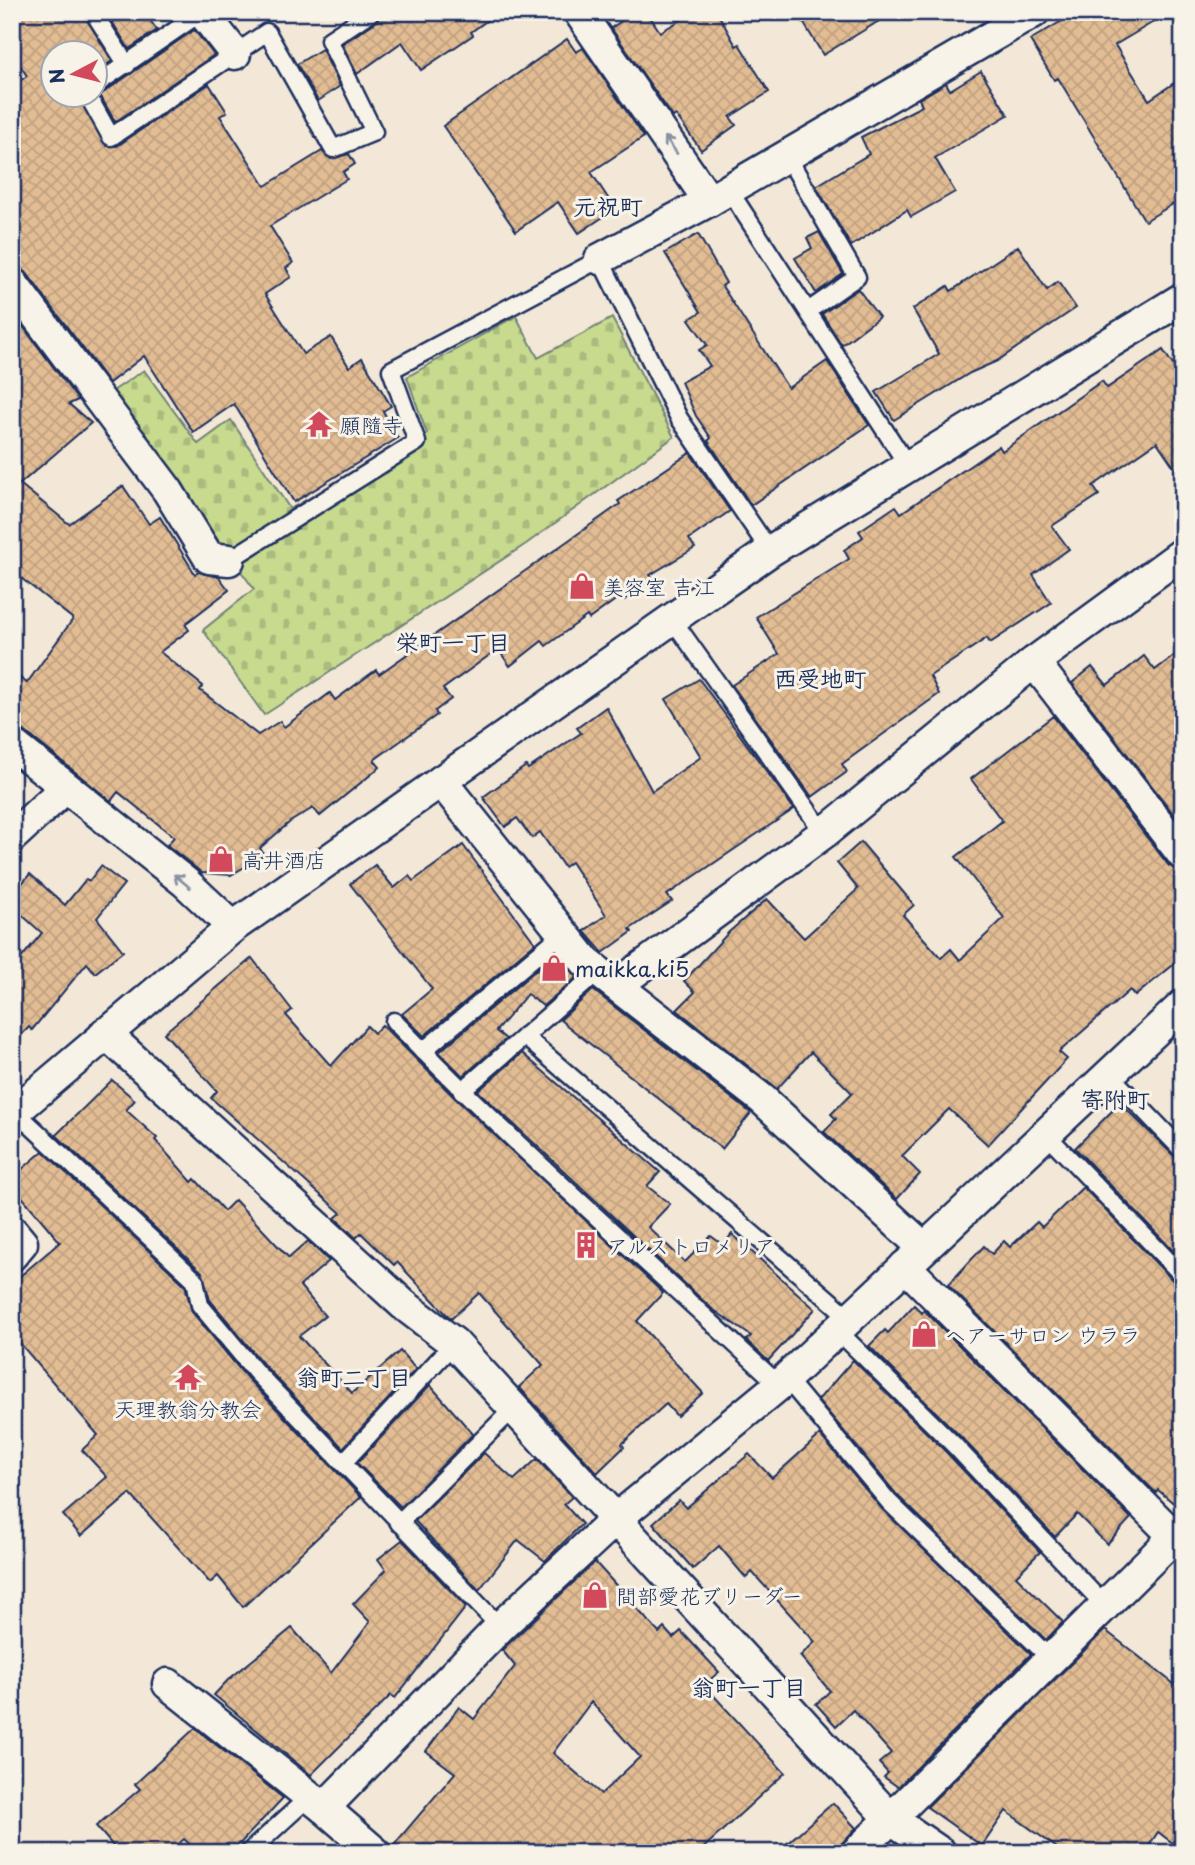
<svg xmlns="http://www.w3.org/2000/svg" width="1195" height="1865" font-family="'Playpen Sans','Klee One',sans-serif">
  <defs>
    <pattern id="cemetery-stones" width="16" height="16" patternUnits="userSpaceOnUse" patternTransform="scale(1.75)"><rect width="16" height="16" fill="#c7da8e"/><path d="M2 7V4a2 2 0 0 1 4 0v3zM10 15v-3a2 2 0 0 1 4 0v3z" fill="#aabb7d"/></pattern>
    <pattern id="building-cross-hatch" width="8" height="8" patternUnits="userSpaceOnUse" patternTransform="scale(1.75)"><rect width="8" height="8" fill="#e2bc93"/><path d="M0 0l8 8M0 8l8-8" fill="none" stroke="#c1a281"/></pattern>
  </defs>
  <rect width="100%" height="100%" fill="#f3e8d7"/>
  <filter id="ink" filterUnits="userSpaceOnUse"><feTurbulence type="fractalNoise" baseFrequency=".0143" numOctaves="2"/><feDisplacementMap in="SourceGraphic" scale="14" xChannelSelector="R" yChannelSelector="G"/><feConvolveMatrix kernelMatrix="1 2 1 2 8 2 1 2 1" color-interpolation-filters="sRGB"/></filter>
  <g filter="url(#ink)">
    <polygon fill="url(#cemetery-stones)" stroke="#718476" stroke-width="2" points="516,316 538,358 612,318 674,437 526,544 264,715 203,630 254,589 110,393 144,370 198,444 231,420 290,509 427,434 407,377"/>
    <g fill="url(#building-cross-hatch)" stroke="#1b2f5e" stroke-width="2" fill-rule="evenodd">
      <polygon points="12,12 83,12 112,61 94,73 94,52 52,52 52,94 77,94 107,146 117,146 209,84 227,112 220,116 265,186 322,151 331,159 349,154 355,164 343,172 347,179 270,226 293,263 286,268 291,277 265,294 303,354 331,337 349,367 362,358 391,406 383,411 398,438 294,502 234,404 193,432 144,356 109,383 26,272 12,266 12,86 27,76 12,53"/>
      <polygon points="106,12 144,12 157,30 129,49"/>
      <polygon points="381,12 499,12 471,32 473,35 421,70 402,42 357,74 342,44 377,21"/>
      <polygon points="635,12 647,12 660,32 695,12 717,12 736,46 739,44 769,92 730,117 736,125 701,150 676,115 673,117 611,28"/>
      <polygon points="797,12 894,12 823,55"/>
      <polygon points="1077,12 1170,12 1115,45 1149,100 1183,77 1183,198 1145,221 1058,78 1054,80 1030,40"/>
      <polygon points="194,30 214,55 115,122 100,95"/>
      <polygon points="567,39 576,52 583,48 644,137 591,172 615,209 579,233 558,202 516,231 443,126"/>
      <polygon points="322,49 340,86 318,101 297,64"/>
      <polygon points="981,71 1008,115 935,158 955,192 911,217 907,210 851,246 816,186 869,154 861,137 922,106 919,99 946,83 950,90"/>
      <polygon points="819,232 843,274 816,293 795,258 812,248 807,238"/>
      <polygon points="698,234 726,283 722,286 788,388 827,361 869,425 751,505 708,441 711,438 696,416 681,382 710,366 699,350 707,345 689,319 701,312 665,253"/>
      <polygon points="1018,246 1047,290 1058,282 1076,308 997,361 970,373 894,420 876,392 939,354 913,309 948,286 951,291"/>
      <polygon points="858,289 879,317 842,345 822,314"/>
      <polygon points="12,312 78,400 69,404 91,423 20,484 69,524 123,486 149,524 160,517 195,574 199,572 219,577 229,590 185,624 189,630 160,652 203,686 200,690 258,735 280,721 284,727 330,693 335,700 376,670 379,674 620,504 618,501 690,453 730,511 689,539 695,548 650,575 653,578 624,600 621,596 589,619 587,616 546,646 542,641 510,666 498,649 443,689 451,699 435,711 437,715 374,760 380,767 320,816 313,808 290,822 260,848 264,855 231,875 202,873 167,845 174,837 118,792 111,801 23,730 12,727 12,672 27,683 73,619 12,571"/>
      <polygon points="1163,350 1183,380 1183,480 1157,442 1093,486 1099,495 1052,526 1069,549 1033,575 1051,603 990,643 987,638 930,676 939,694 842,764 847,772 812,797 732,685 779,654 756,617 849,559 844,550 863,537 859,531 896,506 901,513 999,446 1002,451 1102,381 1107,388"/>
      <polygon points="1183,649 1183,826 1072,683 1092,667 1107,685 1144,656 1155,670"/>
      <polygon points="699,679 794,809 667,895 672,901 630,929 632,932 603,953 584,931 606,915 571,862 564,867 540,832 532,838 517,818 505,827 483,797 526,766 528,769 581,733 577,728 606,707 652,791 701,757 666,699"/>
      <polygon points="1053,716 1169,866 1183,872 1183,957 1135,996 1130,990 1059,1052 1067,1059 988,1145 949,1109 902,1156 920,1174 897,1199 824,1132 836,1119 831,1114 852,1093 811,1052 777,1089 677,1010 695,992 684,981 729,932 767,899 804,938 858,889 837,863 861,842 914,905 903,915 941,958 951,949 960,960 1004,918 956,857 1002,821 971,779"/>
      <polygon points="463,845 535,943 424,1036 402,1014 432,989 350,884 375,865 394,888 409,876 413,881"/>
      <polygon points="101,866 124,884 97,918 123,951 95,973 87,963 32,1030 29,1027 12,1045 12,969 42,933 12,906 12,895 30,874 65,905 86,879 89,881"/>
      <polygon points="556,953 577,977 543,1006 527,994 496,1031 506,1039 463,1076 439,1052"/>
      <polygon points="252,958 292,1010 286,1015 331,1066 367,1026 374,1033 382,1025 455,1098 663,1293 637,1321 703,1393 677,1416 666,1404 622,1444 624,1447 597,1473 519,1387 543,1365 479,1293 451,1319 397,1262 394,1265 361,1233 356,1238 335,1218 341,1213 211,1098 217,1091 164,1033"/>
      <polygon points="593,990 751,1113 722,1149 560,1020"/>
      <polygon points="522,1053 660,1172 647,1186 670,1204 648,1227 685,1262 711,1236 723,1245 732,1234 815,1309 768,1361 746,1340 751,1336 711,1308 478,1091"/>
      <polygon points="112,1080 135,1100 126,1110 157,1138 155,1140 192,1182 195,1179 224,1211 235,1200 289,1258 308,1241 329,1261 300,1286 325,1316 299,1336 352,1393 400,1351 416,1369 343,1448 263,1364 210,1300 202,1272 56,1135"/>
      <polygon points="1120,1103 1183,1165 1183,1261 1075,1148"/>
      <polygon points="43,1151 185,1285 192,1312 247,1378 361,1497 243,1607 218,1576 210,1583 130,1494 81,1536 63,1515 107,1477 82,1450 98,1435 12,1334 12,1283 60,1242 12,1185 12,1178"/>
      <polygon points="1083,1187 1175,1283 1183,1286 1183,1511 1158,1490 1156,1493 948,1285 984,1246 992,1254 1004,1241 1010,1247 1037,1222 1042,1227"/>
      <polygon points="914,1305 922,1313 924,1310 1131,1518 1107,1544 1077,1514 1055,1537 962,1438 869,1346 885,1330 888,1333"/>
      <polygon points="853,1360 946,1452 1040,1552 1016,1576 1063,1622 1046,1640 897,1495 818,1400"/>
      <polygon points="430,1385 473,1434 401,1507 357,1463"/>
      <polygon points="820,1435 882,1509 1031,1654 898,1787 884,1777 888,1773 879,1763 891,1753 853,1710 836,1726 816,1704 830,1691 800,1656 815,1642 752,1572 746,1578 719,1546 693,1569 653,1523 679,1500 686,1508 749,1454 772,1478"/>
      <polygon points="484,1453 514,1480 537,1459 572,1497 564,1504 582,1524 545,1561 518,1540 479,1590 415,1521"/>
      <polygon points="402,1540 466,1607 395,1698 391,1695 311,1775 214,1695 228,1680 292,1628 331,1673 370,1622 353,1604 386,1570 378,1559"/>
      <path d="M595 1562 659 1633 664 1628 673 1638 681 1631 719 1672 704 1685 785 1773 698 1853H393L392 1847 455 1773 426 1751 459 1707 474 1719 515 1666 502 1650ZM591 1702 640 1757 601 1794 553 1753Z"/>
      <polygon points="1105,1630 1183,1691 1183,1851 1158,1832 1144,1853 1064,1853 1006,1811 982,1846 927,1807"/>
      <polygon points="195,1728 283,1798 231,1853 199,1853 184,1839 168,1853 119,1853 96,1826 140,1789 135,1784"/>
      <polygon points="833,1803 856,1828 833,1853 776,1853"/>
    </g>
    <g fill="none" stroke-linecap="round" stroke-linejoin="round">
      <defs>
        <g id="service">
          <polyline points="93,12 127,65"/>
          <polyline points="94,86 202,12"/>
          <polyline points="87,94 111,137 267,32 333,149 374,132 329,40 371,12"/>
          <polyline points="787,156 857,277 808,311"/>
          <polyline points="729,190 908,466"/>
          <polyline points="229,560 417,442 391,370 600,259 679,418 770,551"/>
          <polyline points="672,619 824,833"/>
          <path d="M394 1021C516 1148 650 1264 779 1385"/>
          <polyline points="524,1036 850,1318"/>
          <polyline points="423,1051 563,933"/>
          <polyline points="1109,1074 1183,1151"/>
          <polyline points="462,1091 598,972"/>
          <polyline points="15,1111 195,1280 200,1305 255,1371 500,1627"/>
          <polyline points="1046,1134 1183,1276"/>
          <polyline points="837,1330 954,1445 1105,1606"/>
          <polyline points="786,1378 889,1502 1051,1659"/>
          <polyline points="343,1463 454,1343"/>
          <polyline points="399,1523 514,1408"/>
          <polyline points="248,1853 309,1797"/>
        </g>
        <g id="minor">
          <polyline points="579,12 709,201"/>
          <polyline points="203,13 235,54"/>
          <polyline points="600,259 709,201 1034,12"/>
          <polyline points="12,283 168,491 209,558 229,560"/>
          <polyline points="1034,662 1183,855"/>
          <polyline points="12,744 185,882 233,927"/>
          <polyline points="441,781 586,962 762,1099 924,1248"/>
          <polyline points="12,837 64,789"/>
          <polyline points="617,985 824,833 1034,662 1183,553"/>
          <polyline points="105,1033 404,1305 454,1343 890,1818 941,1853"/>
          <polyline points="12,1114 233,927 672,619 770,551 1183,298"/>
          <polyline points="12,1231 22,1243 12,1255"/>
          <polyline points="905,1266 1175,1537"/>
          <polyline points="168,1684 324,1808"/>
          <polyline points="376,1853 324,1808 500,1627 616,1519 779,1385 1183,1005"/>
          <polyline points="856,1853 1183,1528"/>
        </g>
      </defs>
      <use href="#service" stroke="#1b2f5e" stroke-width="21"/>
      <use href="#minor" stroke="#1b2f5e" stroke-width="35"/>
      <use href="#service" stroke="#f7f3e8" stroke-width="16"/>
      <use href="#minor" stroke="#f7f3e8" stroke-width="30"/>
    </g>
    <defs><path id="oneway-shaft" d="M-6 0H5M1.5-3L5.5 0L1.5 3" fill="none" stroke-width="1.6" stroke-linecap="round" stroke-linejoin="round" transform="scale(1.75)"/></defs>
    <g stroke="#8991a3">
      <use href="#oneway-shaft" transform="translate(671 145) rotate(-125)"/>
      <use href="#oneway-shaft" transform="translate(182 881) rotate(-140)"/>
    </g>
  </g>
  <defs>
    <symbol id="temple-bare" viewBox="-9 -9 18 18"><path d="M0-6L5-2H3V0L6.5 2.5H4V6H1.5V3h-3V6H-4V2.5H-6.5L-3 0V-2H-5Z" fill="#d1495b" stroke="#f7f3e8" stroke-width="2.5" paint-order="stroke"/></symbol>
    <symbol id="shop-bare" viewBox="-9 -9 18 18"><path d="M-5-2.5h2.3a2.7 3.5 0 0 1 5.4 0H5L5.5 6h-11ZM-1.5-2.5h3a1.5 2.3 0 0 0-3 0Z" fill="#d1495b" stroke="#f7f3e8" stroke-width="2.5" paint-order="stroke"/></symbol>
    <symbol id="building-bare" viewBox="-9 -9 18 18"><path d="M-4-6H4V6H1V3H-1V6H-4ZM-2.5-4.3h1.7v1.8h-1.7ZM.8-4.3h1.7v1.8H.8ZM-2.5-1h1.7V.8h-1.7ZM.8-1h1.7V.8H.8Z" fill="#d1495b" stroke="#f7f3e8" stroke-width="2.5" paint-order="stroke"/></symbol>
  </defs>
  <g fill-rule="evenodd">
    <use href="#temple-bare" x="300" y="405" width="38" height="38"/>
    <use href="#shop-bare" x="563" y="567" width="38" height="38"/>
    <use href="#shop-bare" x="202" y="840" width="38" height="38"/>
    <use href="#shop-bare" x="535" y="949" width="38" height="38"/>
    <use href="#building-bare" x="567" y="1226" width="38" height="38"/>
    <use href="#shop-bare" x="905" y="1315" width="38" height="38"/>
    <use href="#temple-bare" x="169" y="1358" width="38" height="38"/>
    <use href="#shop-bare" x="576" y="1576" width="38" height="38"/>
  </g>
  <g text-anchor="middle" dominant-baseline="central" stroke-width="6" stroke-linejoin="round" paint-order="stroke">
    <g font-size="21" fill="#1b2f5e" stroke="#f7f3e8" text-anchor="start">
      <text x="340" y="424">願隨寺</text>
      <text x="603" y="586">美容室 吉江</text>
      <text x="242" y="859">高井酒店</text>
      <text x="575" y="968">maikka.ki5</text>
      <text x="607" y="1245">アルストロメリア</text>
      <text x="945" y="1334">ヘアーサロン ウララ</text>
      <text x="188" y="1408" text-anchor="middle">天理教翁分教会</text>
      <text x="616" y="1595">間部愛花ブリーダー</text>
    </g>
    <g font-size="23" font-weight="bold" fill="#1b2f5e" stroke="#f7f3e8">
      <text x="608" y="205">元祝町</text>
      <text x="453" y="641">栄町一丁目</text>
      <text x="820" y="677">西受地町</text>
      <text x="1115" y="1098">寄附町</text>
      <text x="354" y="1376">翁町二丁目</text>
      <text x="749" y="1686">翁町一丁目</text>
    </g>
  </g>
  <rect width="1195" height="1865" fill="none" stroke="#f7f3e8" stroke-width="42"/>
  <rect x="21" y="21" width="1153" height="1823" fill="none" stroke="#1b2f5e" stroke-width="2.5" filter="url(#ink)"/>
  <g transform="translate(74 74) rotate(263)"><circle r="33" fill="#f7f3e8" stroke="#9fa5b1" stroke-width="2"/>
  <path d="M0-5L12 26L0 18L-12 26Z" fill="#d1495b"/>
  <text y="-10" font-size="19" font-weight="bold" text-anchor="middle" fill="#1b2f5e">N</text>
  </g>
</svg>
